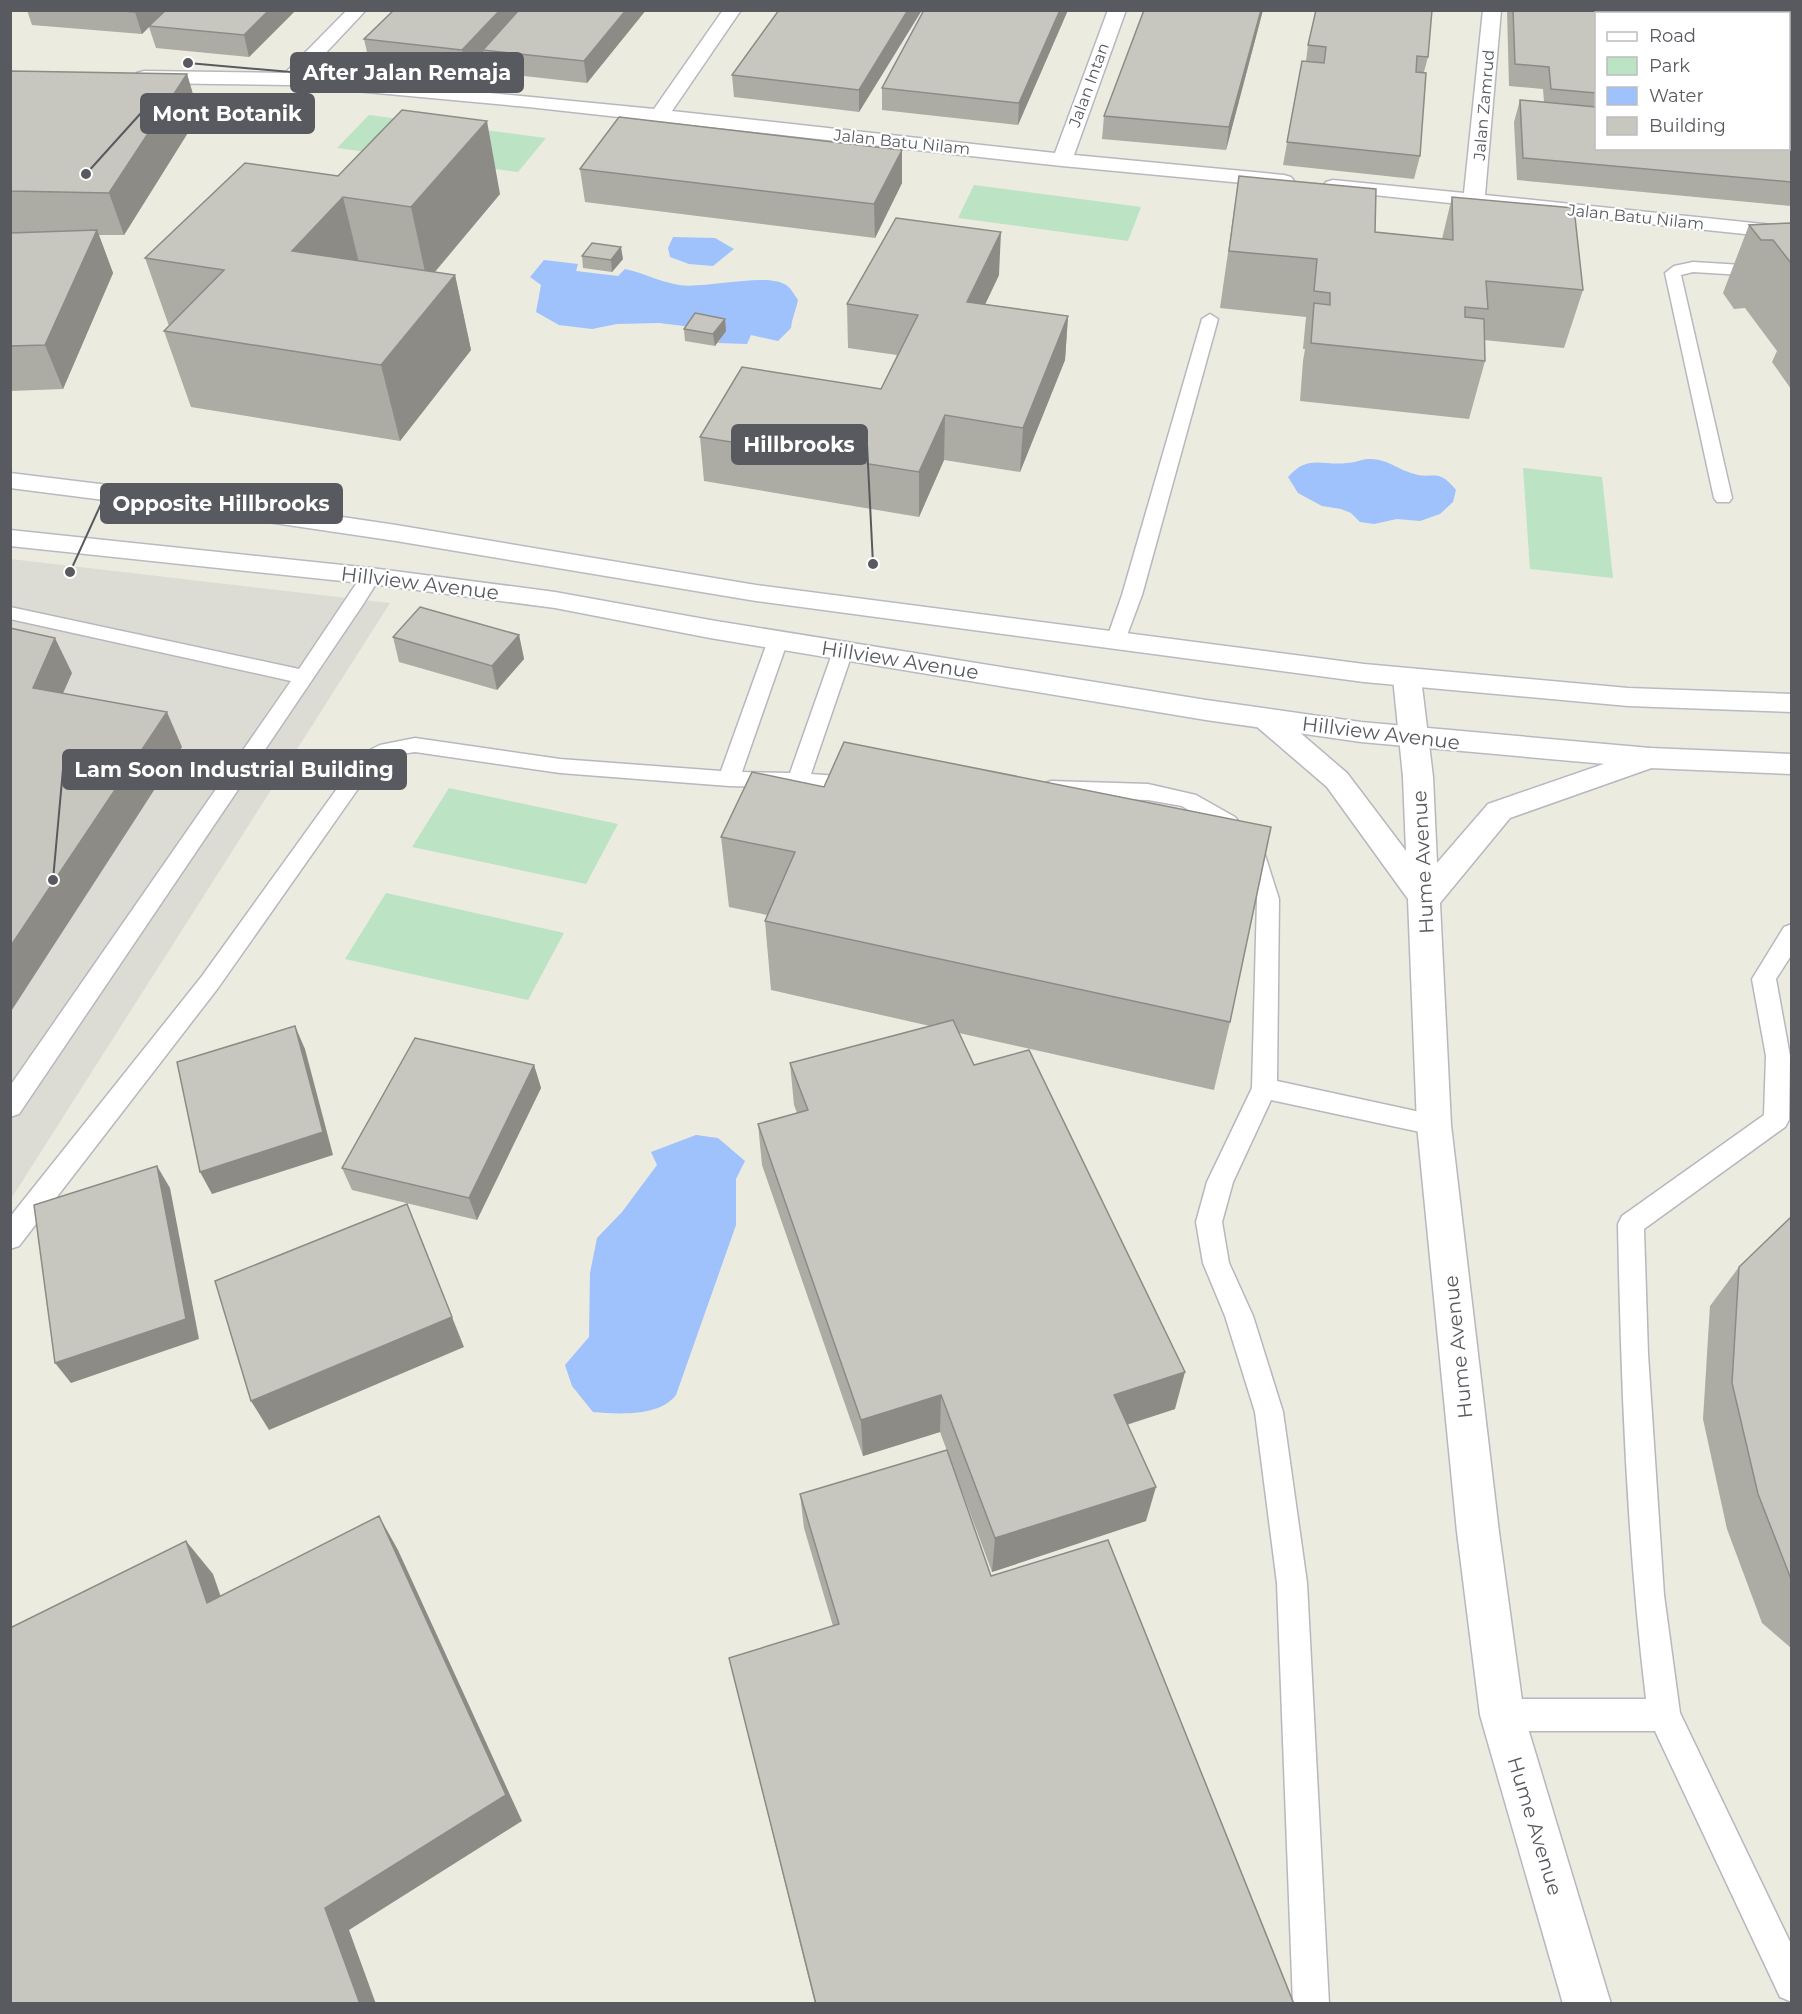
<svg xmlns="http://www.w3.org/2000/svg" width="1802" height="2014" font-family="Montserrat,sans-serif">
  <rect width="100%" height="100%" fill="#ebebe0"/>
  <polygon fill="#dcdcd4" points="11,559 390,603 11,1199"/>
  <g fill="#bce3c4">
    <polygon points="369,115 546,138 518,172 337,148"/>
    <polygon points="974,185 1141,207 1128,241 958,218"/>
    <polygon points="1523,468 1602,477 1613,578 1530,569"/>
    <polygon points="449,788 618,824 586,884 412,847"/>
    <polygon points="386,893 564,933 528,1000 345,959"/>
  </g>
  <g fill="#9fc1fc">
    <polygon points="673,237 715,238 734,249 713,266 689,264 670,257 668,248"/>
    <path d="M544 260 578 264 576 271 618 276 625 269C644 273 660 282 679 285 706 289 767 272 786 285 791 288 795 296 798 300 796 310 792 318 791 328L778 341 751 335 747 344 718 343 725 331 659 323 617 324 592 329 559 325 536 312 541 285 530 277Z"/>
    <path d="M1367 459C1388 459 1393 467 1411 473 1433 481 1437 466 1456 490L1453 502 1440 514 1420 521 1397 519 1374 524 1360 522 1351 513 1341 509 1322 506 1298 493 1288 477C1308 454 1322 466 1347 463 1354 463 1360 460 1367 459Z"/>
    <path d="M696 1135 718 1138 745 1161 736 1179V1225L676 1395C659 1417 619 1414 593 1412L572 1386 565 1365 589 1337 590 1273 597 1238 622 1212 657 1165 651 1152Z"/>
  </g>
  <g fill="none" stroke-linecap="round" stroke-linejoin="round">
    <defs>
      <g id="lane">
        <polygon points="1693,262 1792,268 1792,278 1693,272 1681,275 1732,498 1729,502 1717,502 1714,498 1665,273 1674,266"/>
        <polygon points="1210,314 1218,319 1142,595 1123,646 1116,647 1109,646 1106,641 1122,595 1202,319"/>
        <polygon points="371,570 378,572 381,576 362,606 19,1114 10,1117 10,1086 291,681 10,619 10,607 299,669 364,572"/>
        <path d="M778 634 785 635 788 640 742 772 790 773 833 651 836 646 843 644 850 646 853 651 811 774 865 778 868 783 865 788 857 790 729 786 560 773 415 752C398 754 385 757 372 769L218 988 19 1246 10 1249V1217L202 976 362 754 380 745 415 738 560 759 721 771 768 640 771 635Z"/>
        <polygon points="1051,781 1148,784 1196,795 1235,817 1265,855 1279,899 1277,1081 1434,1115 1443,1118 1447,1125 1443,1132 1434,1135 1271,1100 1233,1182 1222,1222 1229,1263 1253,1316 1283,1412 1307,1583 1329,2004 1293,2004 1277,1583 1255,1412 1225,1316 1203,1263 1196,1222 1207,1182 1252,1088 1257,899 1246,863 1219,829 1182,806 1148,800 1051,797 1043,794 1040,789 1043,784"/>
        <path d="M1792 924V954L1776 979 1790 1056 1789 1120 1785 1127 1644 1229 1648 1354 1664 1595 1680 1713 1792 1946V2002L1780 1997 1655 1731H1502L1491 1726 1486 1715 1491 1704 1502 1699H1646C1627 1541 1621 1383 1618 1224L1622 1216 1764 1115 1766 1056 1752 979 1784 927Z"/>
      </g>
      <g id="street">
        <polygon points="347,10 366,10 305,75 654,109 723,10 741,10 672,111 1055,153 1108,10 1126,10 1074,155 1284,175 1291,177 1294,181 1291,185 1284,187 1062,166 528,107 290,85 144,83 137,81 135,77 137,73 144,71 285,73"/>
        <polygon points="1483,10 1501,10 1485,195 1792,227 1792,239 1326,190 1323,186 1326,182 1333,180 1464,193"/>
        <polygon points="1407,669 1417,671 1421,678 1433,777 1437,863 1488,804 1650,748 1660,751 1665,758 1660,765 1510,818 1440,903 1451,1125 1499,1532 1524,1715 1611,2004 1563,2004 1480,1715 1457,1532 1417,1125 1408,899 1327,787 1256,726 1252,719 1256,712 1266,709 1276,712 1347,773 1406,851 1403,777 1393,678 1397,671"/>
      </g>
      <g id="secondary">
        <polygon points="10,473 214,498 396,525 756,585 1364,664 1628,688 1792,694 1792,712 1628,706 1364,682 756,601 396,541 214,514 10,488"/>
        <polygon points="10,530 371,568 555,592 710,620 1206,700 1361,722 1650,748 1792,754 1792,774 1650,768 1361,742 1206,720 710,638 555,608 371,584 10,546"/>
      </g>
    </defs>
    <use href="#lane" stroke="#b7b8be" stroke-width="3"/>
    <use href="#street" stroke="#b7b8be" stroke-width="3"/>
    <use href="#secondary" stroke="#b8bac1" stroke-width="3"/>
    <use href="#lane" fill="#fff" fill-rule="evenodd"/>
    <use href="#street" fill="#fff" fill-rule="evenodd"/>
    <use href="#secondary" fill="#fff" fill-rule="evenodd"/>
  </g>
  <g fill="#acaba4">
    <polygon points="27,10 296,10 249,57 156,48 149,27 142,34 32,25"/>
    <polygon points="394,10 646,10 587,83 487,72 484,53 466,72 369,61 364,39"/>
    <polygon points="779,10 922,10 859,112 734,97 732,75"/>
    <polygon points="924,10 1068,10 1018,125 882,110 882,88"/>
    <polygon points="1263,10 1226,150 1102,139 1104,116"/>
    <polygon points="1507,10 1677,10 1596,14 1596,148 1791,124 1791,206 1517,180 1514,122 1520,100 1544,102 1543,89 1509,86"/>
    <polygon points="1697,10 1791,10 1791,95 1788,92 1788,14 1696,14"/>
    <polygon points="1308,45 1428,57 1424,72 1420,156 1414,179 1283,165 1302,61 1306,61"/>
    <polygon points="10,71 187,74 199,115 124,235 99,235 113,273 63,389 10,391"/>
    <polygon points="580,169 902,183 875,238 585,202"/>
    <polygon points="338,176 500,194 435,272 455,275 471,350 400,441 191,407 164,331 169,326 145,258"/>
    <polygon points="1239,176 1375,232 1442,239 1452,197 1583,290 1564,348 1484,340 1485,361 1469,419 1300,401 1303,361 1305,349 1303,349 1306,317 1220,308"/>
    <polygon points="1791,223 1791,389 1772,362 1777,351 1745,308 1734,309 1723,293 1749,225"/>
    <polygon points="582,256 623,259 612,272 583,268"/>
    <polygon points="999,275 985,304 1068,316 1065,360 1020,472 944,460 919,517 704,481 700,437 881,389 897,355 848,348 847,304"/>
    <polygon points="725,319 726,331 715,346 685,341 684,329"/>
    <polygon points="519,635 524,659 497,690 399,662 393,637"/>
    <polygon points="752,772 1230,1022 1214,1090 959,1033 974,1065 1175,1409 1127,1425 1146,1521 992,1572 940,1432 863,1456 762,1165 758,1124 797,1113 794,1105 790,1063 930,1026 771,990 765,921 767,915 729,907 721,837"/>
    <polygon points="534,1065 541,1088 477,1220 352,1190 342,1168"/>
    <polygon points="1791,1217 1791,1648 1762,1623 1727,1529 1703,1419 1710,1306 1739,1267"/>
    <polygon points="800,1494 991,1576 1294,2004 815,2004 729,1658 833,1626 804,1528"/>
  </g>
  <g fill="#8c8b86">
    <polygon points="138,10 167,10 149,26 149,27 142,34 135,12"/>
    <polygon points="269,10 296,10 249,57 244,35"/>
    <polygon points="500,10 524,10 483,50 484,53 466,72 462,50"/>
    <polygon points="626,10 646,10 587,83 584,61"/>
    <polygon points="908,10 922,10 859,112 859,90"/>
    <polygon points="1060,10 1068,10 1018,125 1019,103"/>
    <polygon points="1261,10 1263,10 1226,150 1229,127"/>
    <polygon points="187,74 199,115 124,235 109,193"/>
    <polygon points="487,121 500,194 427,281 411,207"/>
    <polygon points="902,150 902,183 875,238 874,204"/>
    <polygon points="343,197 361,271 292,251"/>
    <polygon points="97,230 113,273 63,389 45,345"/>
    <polygon points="1001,232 999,275 966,345 967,302"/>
    <polygon points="621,247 623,259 612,272 611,260"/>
    <polygon points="455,275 471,350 400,441 381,365"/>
    <polygon points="1068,316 1065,360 1020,472 1023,428"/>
    <polygon points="725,319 726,331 715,346 713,334"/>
    <polygon points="945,415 944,460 919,517 919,472"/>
    <polygon points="519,635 524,659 497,690 492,666"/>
    <polygon points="55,638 72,673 50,723 33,688"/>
    <polygon points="167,712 182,747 10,1013 10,947"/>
    <polygon points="295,1026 305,1049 333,1155 212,1194 200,1172"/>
    <polygon points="534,1065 541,1088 477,1220 469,1198"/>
    <polygon points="157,1166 170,1188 199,1339 71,1383 55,1363"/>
    <polygon points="407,1204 464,1347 269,1430 251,1401"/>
    <polygon points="1185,1372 1175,1409 1106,1431 1114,1395"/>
    <polygon points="941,1395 940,1432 863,1456 861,1420"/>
    <polygon points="1156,1487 1146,1521 992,1572 995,1538"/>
    <polygon points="379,1516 398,1550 522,1821 349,1930 376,2004 360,2004 325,1908"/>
    <polygon points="186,1541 213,1574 234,1635 207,1603"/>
  </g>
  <g fill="#c8c7bf" stroke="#8c8b86" stroke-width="1.5">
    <polygon points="111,10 138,10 135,12"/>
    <polygon points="166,10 269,10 244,35 149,26"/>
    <polygon points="394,10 500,10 462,50 364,39"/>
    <polygon points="519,10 626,10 584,61 483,50"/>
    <polygon points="779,10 908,10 859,90 732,75"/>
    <polygon points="924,10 1060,10 1019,103 882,88"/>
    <polygon points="1144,10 1261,10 1229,127 1104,116"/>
    <polygon points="1316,10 1432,10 1428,57 1417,56 1416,72 1426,73 1420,156 1287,142 1302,61 1324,63 1326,47 1308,45"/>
    <polygon points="1513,10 1677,10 1677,14 1596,14 1596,93 1551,89 1549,67 1515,64"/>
    <polygon points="1725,10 1791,10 1791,66 1788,63 1788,14 1728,14"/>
    <polygon points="10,71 187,74 109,193 10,191"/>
    <polygon points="1520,100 1596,107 1596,148 1788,148 1788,124 1791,124 1791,182 1523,158"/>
    <polygon points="402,110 487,121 411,207 343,197 292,251 455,275 381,365 164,331 224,270 145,258 245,163 338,176"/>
    <polygon points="619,117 902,150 874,204 580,169"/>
    <polygon points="1239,176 1376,189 1375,232 1453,240 1452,197 1574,208 1583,290 1486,281 1488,309 1465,307 1465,317 1484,319 1485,361 1311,343 1314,303 1330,305 1330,293 1314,291 1317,259 1229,251"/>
    <polygon points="896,218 1001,232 967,302 1068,316 1023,428 945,415 919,472 700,437 742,367 881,389 918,315 847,304"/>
    <polygon points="1791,223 1791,263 1773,240 1761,240 1749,225"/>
    <polygon points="97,230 45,345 10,346 10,233"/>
    <polygon points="592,243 621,247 611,260 582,256"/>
    <polygon points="695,313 725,319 713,334 684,329"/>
    <polygon points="420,607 519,635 492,666 393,637"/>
    <polygon points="10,628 55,638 33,688 167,712 10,947"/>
    <polygon points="844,742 1271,827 1230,1022 765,921 795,852 721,837 752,772 824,787"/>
    <polygon points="953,1020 974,1065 1029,1050 1185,1372 1114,1395 1156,1487 995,1538 941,1395 861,1420 758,1124 808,1110 790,1063"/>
    <polygon points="295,1026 323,1132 200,1172 177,1062"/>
    <polygon points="415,1038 534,1065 469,1198 342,1168"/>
    <polygon points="157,1166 186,1319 55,1363 34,1205"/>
    <polygon points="407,1204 452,1317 251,1401 215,1281"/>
    <polygon points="1791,1217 1791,1579 1758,1494 1732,1383 1739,1267"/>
    <polygon points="947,1450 991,1576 1108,1540 1294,2004 816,2004 729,1658 839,1624 800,1494"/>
    <polygon points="379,1516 506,1795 325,1908 360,2004 10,2004 10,1628 186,1541 207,1603"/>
  </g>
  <g text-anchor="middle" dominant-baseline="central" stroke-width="4.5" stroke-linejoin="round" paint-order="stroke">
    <g font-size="16" fill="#585a60" stroke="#fff">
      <text transform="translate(1089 85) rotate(-70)">Jalan Intan</text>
      <text transform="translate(1484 105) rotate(-85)">Jalan Zamrud</text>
      <text transform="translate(902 142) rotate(6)">Jalan Batu Nilam</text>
      <text transform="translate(1636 217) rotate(6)">Jalan Batu Nilam</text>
    </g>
    <g font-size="20" fill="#585a60" stroke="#fff">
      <text transform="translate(420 583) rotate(7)">Hillview Avenue</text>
      <text transform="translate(900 660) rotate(9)">Hillview Avenue</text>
      <text transform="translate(1381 733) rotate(7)">Hillview Avenue</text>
      <text transform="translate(1423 862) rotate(-93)">Hume Avenue</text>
      <text transform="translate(1458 1347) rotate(-96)">Hume Avenue</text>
      <text transform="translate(1535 1826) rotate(73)">Hume Avenue</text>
    </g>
  </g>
  <path fill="none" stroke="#585a60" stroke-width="2" d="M188 63L291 72M86 174L141 113M873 564L867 444M70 572L101 504M53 880L63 769"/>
  <g fill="#585a60" stroke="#fff" stroke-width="2">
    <circle cx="188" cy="63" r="6"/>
    <circle cx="86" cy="174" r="6"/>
    <circle cx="873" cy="564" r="6"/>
    <circle cx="70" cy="572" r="6"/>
    <circle cx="53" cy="880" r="6"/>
  </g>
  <g fill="#585a60" stroke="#585a60" stroke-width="2">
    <rect x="291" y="53" width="232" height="39" rx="6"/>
    <rect x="141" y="94" width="173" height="39" rx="6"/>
    <rect x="732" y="425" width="135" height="39" rx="6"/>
    <rect x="101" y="484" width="241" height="39" rx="6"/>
    <rect x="63" y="750" width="343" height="39" rx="6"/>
  </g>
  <g font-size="21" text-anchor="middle" font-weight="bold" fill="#fff">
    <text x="407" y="80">After Jalan Remaja</text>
    <text x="227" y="121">Mont Botanik</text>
    <text x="799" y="452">Hillbrooks</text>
    <text x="221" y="511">Opposite Hillbrooks</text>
    <text x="234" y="777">Lam Soon Industrial Building</text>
  </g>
  <rect width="1802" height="2014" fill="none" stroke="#585a60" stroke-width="24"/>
  <rect x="1595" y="12" width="195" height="138" fill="#ffffff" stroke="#bcbdbf" stroke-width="1.5"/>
  <rect x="1607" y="32" width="30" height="9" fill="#ffffff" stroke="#bcbdbf" stroke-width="1.5"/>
  <text x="1649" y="42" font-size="18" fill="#585a60">Road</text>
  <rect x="1607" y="57" width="30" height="18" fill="#bce3c4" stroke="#bcbdbf" stroke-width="1.5"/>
  <text x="1649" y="72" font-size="18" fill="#585a60">Park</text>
  <rect x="1607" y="87" width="30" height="18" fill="#9fc1fc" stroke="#bcbdbf" stroke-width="1.5"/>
  <text x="1649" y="102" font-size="18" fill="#585a60">Water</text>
  <rect x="1607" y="117" width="30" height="18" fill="#c8c7bf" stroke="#bcbdbf" stroke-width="1.5"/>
  <text x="1649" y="132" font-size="18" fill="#585a60">Building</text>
</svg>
